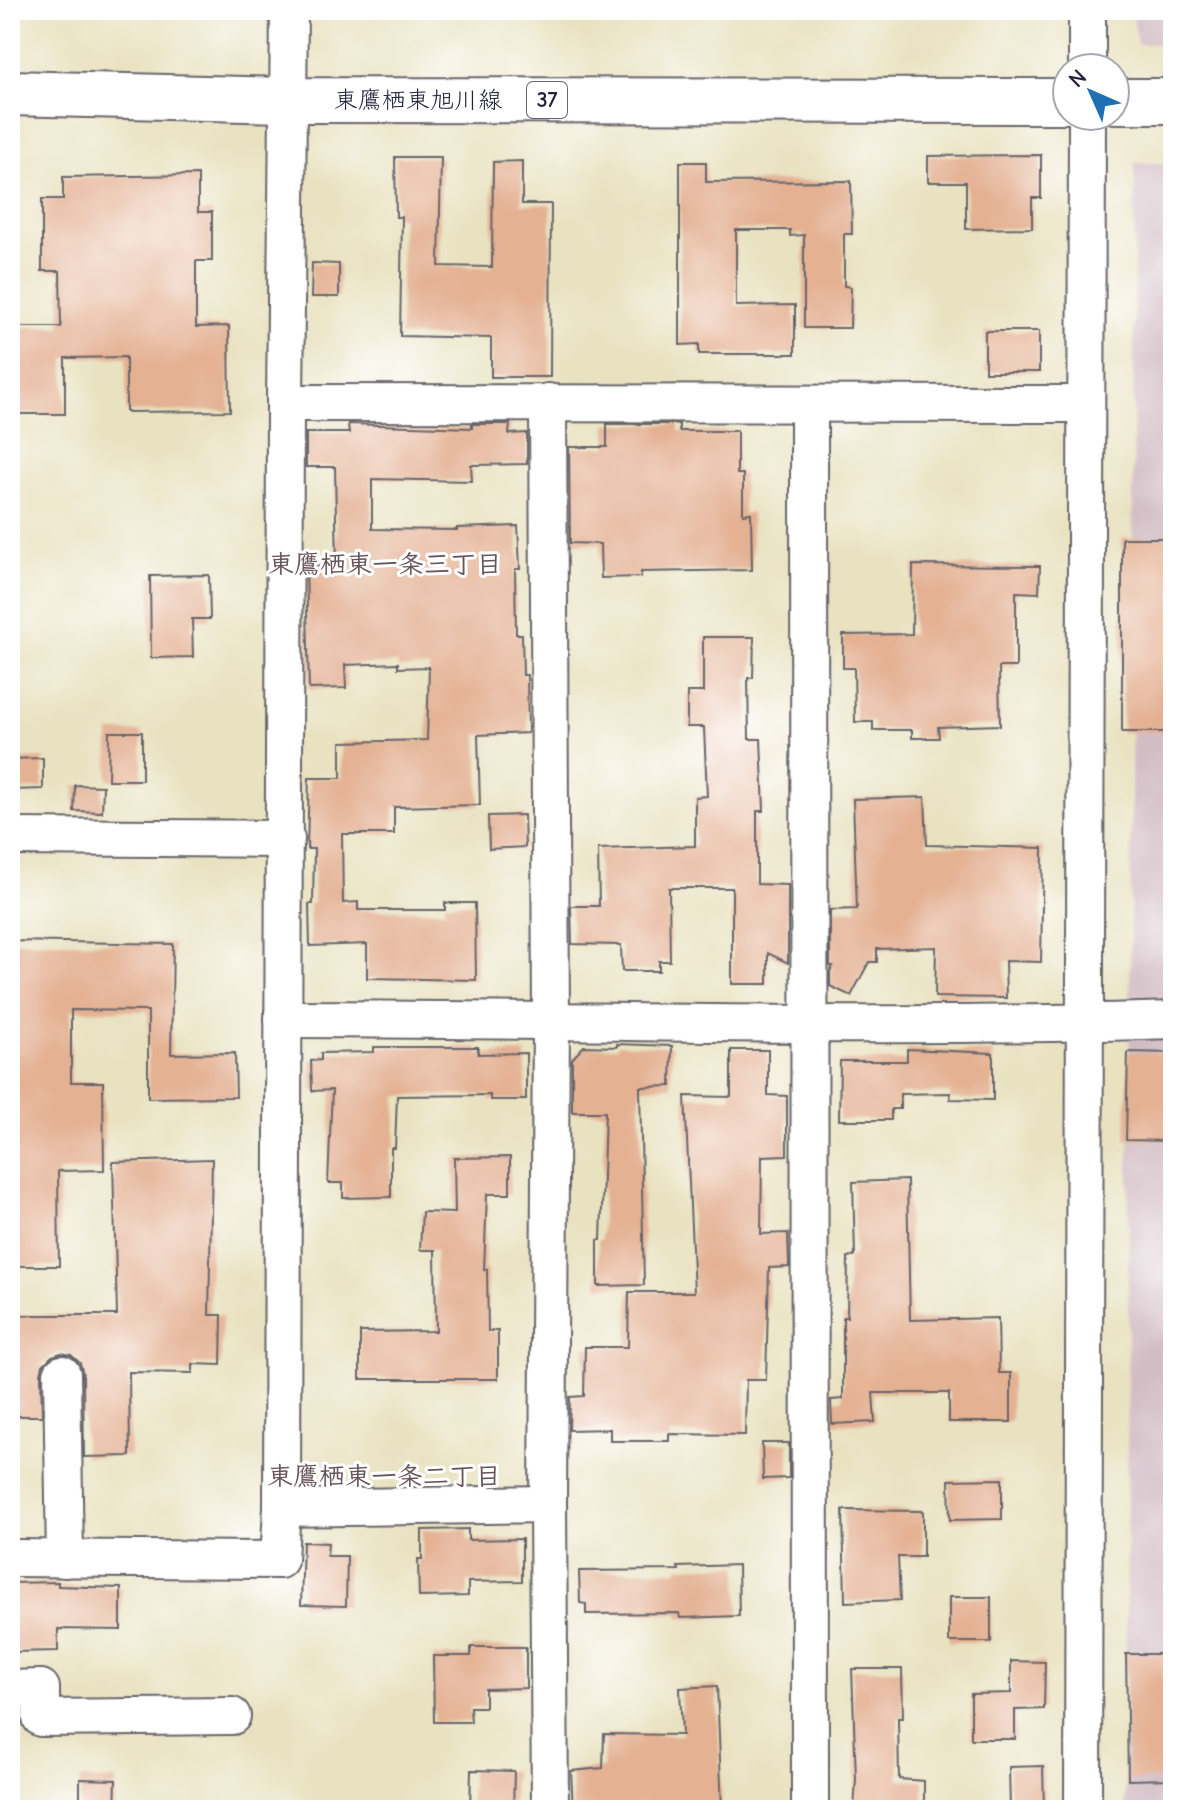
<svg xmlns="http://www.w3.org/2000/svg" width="1183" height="1820" font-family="'Comic Neue','Klee One',sans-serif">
  <rect width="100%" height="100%" fill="#fff"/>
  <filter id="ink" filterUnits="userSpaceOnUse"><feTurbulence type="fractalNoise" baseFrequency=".0125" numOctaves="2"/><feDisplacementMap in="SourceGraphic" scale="16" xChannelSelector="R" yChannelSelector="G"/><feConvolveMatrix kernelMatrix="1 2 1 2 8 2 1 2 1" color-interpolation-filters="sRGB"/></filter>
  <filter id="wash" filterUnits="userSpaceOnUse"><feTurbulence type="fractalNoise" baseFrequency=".006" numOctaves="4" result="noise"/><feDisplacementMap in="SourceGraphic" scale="32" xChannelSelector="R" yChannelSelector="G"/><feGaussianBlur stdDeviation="1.8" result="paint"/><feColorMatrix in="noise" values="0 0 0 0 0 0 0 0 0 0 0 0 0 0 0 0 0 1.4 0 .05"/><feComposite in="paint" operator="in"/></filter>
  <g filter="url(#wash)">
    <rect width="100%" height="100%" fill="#e9e2c1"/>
    <g fill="#d2bdc5">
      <polygon points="1132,10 1173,10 1173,44 1137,44"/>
      <polygon points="1135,163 1173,163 1173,1810 1125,1810"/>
    </g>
    <g id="blocks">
      <g fill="#e4b193">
        <polygon points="1041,155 1041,198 1032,198 1032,228 966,229 966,182 928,182 928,156"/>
        <polygon points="395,157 441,157 439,266 492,267 493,162 522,161 522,204 551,204 550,377 491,377 491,338 400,336 402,217 396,217"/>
        <polygon points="680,162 706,162 706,182 851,181 852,234 844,234 844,286 851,287 850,328 804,328 804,235 790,236 790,230 736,230 736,306 795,305 795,354 699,354 699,344 680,345"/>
        <polygon points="198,175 198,212 212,212 212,261 196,261 196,327 229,326 230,411 126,412 126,357 65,358 65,414 10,414 10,327 61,327 60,271 42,271 42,199 63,199 63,177"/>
        <polygon points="312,263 339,264 339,297 311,297"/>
        <rect x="985" y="331" width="54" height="41"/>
        <polygon points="348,424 472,428 472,424 510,424 509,434 527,433 527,464 471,465 472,481 372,479 372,529 457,530 457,528 518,526 520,569 515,569 516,634 522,634 523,675 527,675 528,733 478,735 480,805 394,807 394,834 342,834 343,903 358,902 358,910 445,910 445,903 475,903 476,980 367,978 367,944 310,946 309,904 313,904 314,849 307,849 309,778 341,778 341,742 427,740 429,667 398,668 398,663 345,665 346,688 309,689 306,566 337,567 335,467 306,467 306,433 349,433"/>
        <polygon points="607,424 679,424 679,431 737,431 737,474 743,474 743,514 751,513 752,570 641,572 641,577 601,578 600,544 570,543 569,447 607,447"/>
        <rect x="1122" y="538" width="51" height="194"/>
        <polygon points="913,565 1040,566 1039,593 1016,592 1016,667 999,667 1000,725 938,727 939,738 912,738 912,730 873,730 873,722 855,722 854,668 843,668 843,635 912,634"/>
        <polygon points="209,575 210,619 192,619 193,657 151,658 150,576"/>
        <polygon points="703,637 754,637 753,678 748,678 749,739 761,739 764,811 757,811 757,884 788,885 788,963 768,953 768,984 732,984 732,888 669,888 670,961 659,961 659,971 622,971 621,945 572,944 571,906 599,906 598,849 695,846 695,797 707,796 704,727 687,727 687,692 703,692"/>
        <polygon points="109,732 142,732 142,780 108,780"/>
        <polygon points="43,758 43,789 10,790 10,759"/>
        <polygon points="75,785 103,786 102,812 74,811"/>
        <polygon points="925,797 927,845 1043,848 1041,962 1005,961 1006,998 935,997 936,947 877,949 877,962 869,962 851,996 830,986 830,972 833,966 830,966 830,910 857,909 853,799"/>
        <polygon points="524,815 525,847 489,849 488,816"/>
        <polygon points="10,941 173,944 171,1054 235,1053 236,1097 148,1098 148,1011 71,1010 71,1082 103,1082 104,1170 58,1171 59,1266 10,1266"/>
        <polygon points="617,1044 672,1046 671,1086 640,1087 644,1285 598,1286 598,1240 601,1240 605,1112 572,1112 572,1059 584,1046 617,1047"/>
        <polygon points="374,1047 478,1047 478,1054 526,1053 526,1100 490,1100 490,1095 397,1096 395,1148 391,1148 391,1197 343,1198 343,1183 328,1183 332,1090 312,1091 311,1061 321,1060 321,1053 374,1052"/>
        <polygon points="907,1049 993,1053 993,1100 950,1099 950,1093 900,1094 900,1109 891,1109 891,1120 839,1120 840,1061 907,1061"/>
        <polygon points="731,1050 768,1050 768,1095 787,1096 787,1155 762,1156 761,1234 788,1233 789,1267 769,1268 766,1380 746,1380 745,1435 669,1434 669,1441 610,1441 610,1429 569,1430 570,1397 584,1396 585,1347 628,1347 629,1292 694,1292 685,1096 731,1097"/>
        <polygon points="1128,1052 1173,1053 1173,1141 1126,1140"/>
        <polygon points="510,1157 510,1194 487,1194 484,1270 487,1269 488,1331 498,1331 498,1379 360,1379 360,1332 436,1331 435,1250 420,1250 422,1212 455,1213 454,1158"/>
        <polygon points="212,1159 209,1315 222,1315 221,1365 193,1364 193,1373 129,1372 130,1456 84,1457 83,1374 80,1363 71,1355 61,1353 52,1356 43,1365 41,1374 42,1416 10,1416 10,1315 117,1315 113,1162"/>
        <polygon points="907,1180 910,1320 998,1318 999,1373 1011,1373 1011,1422 949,1422 949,1393 873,1393 875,1422 832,1424 831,1400 843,1399 843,1317 847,1317 848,1257 855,1256 853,1182"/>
        <polygon points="762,1443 789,1443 789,1478 763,1479"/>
        <polygon points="1002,1479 1002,1519 950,1520 949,1480"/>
        <polygon points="843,1510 923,1511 923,1557 898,1557 900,1600 845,1602"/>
        <polygon points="468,1529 468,1540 522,1539 522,1581 468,1582 468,1596 419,1597 418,1559 422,1559 422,1530"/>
        <polygon points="303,1542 328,1543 327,1556 347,1556 346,1606 301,1605"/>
        <polygon points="738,1565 739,1616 680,1618 679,1613 586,1614 586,1604 580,1603 579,1571 679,1570 678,1567"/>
        <polygon points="58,1582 58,1586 121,1588 121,1630 58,1629 58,1651 10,1652 10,1583"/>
        <rect x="949" y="1597" width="42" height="45"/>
        <polygon points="471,1647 526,1647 526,1688 485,1689 485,1707 470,1707 471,1722 434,1722 433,1656 471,1656"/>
        <polygon points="1126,1654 1173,1654 1173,1779 1128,1780"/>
        <polygon points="1011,1661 1045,1662 1044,1709 1015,1710 1015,1739 971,1739 971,1694 1011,1693"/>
        <polygon points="852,1669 902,1669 903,1718 898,1718 899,1779 924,1781 924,1810 854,1810 856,1779"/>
        <polygon points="717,1686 722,1810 573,1810 571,1771 603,1768 604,1734 682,1735 680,1688"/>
        <polygon points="1043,1766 1044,1810 1010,1810 1009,1767"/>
        <polygon points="471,1770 514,1771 513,1810 470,1810"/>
        <polygon points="80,1779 116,1780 115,1810 80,1810"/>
      </g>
    </g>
  </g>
  <g filter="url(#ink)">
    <use href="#blocks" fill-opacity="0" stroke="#68656a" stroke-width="2"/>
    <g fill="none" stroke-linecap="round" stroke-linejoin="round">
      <defs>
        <g id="minor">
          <polyline points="1087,68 1087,10"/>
          <polyline points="548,402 551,1019 548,1504 550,1810"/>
          <polyline points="285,403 1086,404"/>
          <polyline points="809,404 810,1810"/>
          <polyline points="10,837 286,839"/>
          <path d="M283 1019C580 1019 877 1030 1173 1020"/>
          <polyline points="62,1374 65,1559"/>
          <polyline points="282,1508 548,1504"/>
          <polyline points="10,1558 279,1560 282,1508 285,403 289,10"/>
          <polyline points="10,1689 41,1688 41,1718 232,1716"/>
          <polyline points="1083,1810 1087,116"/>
        </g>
        <g id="major">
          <polyline points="10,93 286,100 1067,101"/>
          <polyline points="1115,101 1173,101"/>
        </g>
      </defs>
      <use href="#minor" stroke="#68656a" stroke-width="40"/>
      <use href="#major" stroke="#68656a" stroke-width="48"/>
      <use href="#minor" stroke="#fff" stroke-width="36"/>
      <use href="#major" stroke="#fff" stroke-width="44"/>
    </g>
  </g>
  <g text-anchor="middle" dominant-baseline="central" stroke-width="6" stroke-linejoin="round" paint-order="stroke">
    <rect fill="#fff" stroke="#646476" stroke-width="2" x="527" y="82" width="40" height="36" rx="6"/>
    <g font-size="22" font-weight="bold" fill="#22223b">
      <text x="547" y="100">37</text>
    </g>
    <g font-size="24" fill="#22223b" stroke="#fff">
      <text x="418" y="100">東鷹栖東旭川線</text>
    </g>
    <g font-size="26" font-weight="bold" fill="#66545a" stroke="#fff">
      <text x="385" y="565">東鷹栖東一条三丁目</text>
      <text x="384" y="1477">東鷹栖東一条二丁目</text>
    </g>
  </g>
  <rect width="1183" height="1820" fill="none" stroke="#fff" stroke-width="40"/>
  <g transform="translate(1091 92) rotate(315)"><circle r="38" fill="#ffffff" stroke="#a7a7b1" stroke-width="2"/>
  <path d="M0-6L14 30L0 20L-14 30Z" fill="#1f6fb2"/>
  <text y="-12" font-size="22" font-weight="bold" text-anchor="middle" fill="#22223b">N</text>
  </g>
</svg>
